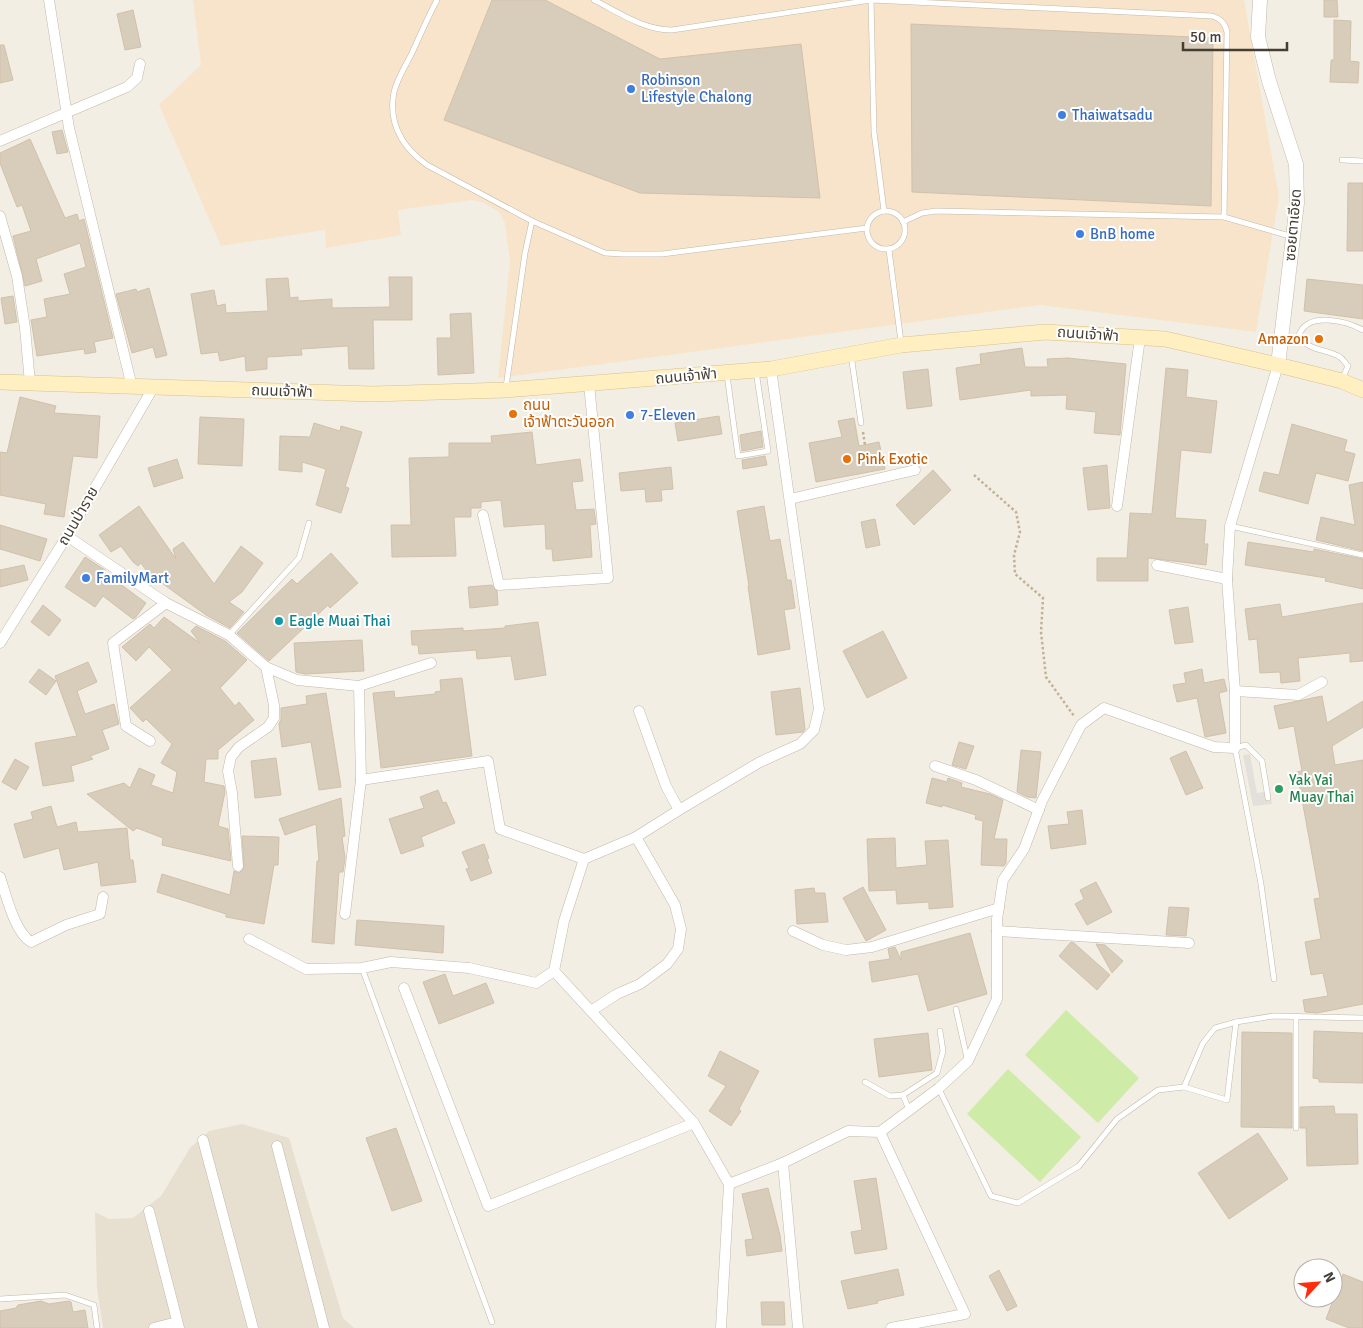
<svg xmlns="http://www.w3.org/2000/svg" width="1363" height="1328" font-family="Signika,'Noto Sans Thai',sans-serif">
  <rect width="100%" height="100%" fill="#f3eee3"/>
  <polygon fill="#e7e0d0" points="242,1124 289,1138 343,1318 354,1328 103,1328 97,1288 95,1212 109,1219 133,1218 161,1196 190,1148 209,1131"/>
  <polygon fill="#f8e4cb" points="193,0 1244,0 1279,197 1256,332 1040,305 498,378 510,262 505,223 499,212 484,203 472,200 398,210 401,235 326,248 325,230 221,246 159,105 201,65"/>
  <g fill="#ceeba8">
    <polygon points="1066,1010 1139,1078 1098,1123 1025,1055"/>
    <polygon points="1008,1069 1081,1137 1040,1182 967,1114"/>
  </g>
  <polygon fill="#e3e0dc" points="1250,754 1257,793 1270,791 1272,804 1253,806 1243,755"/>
  <g fill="#d8ccba" stroke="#d1c1aa">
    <polygon points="492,0 545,0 660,59 801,44 820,198 640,193 444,120"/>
    <polygon points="1324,0 1337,0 1338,17 1324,17"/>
    <polygon points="133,10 141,47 125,50 117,14"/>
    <polygon points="1334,20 1351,21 1350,61 1359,62 1358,83 1330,82 1331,60 1334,60"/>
    <polygon points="911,24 1213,38 1211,206 912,192"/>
    <polygon points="0,45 4,45 13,80 0,83"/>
    <polygon points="62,130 68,152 57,154 52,132"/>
    <polygon points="30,139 65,218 77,214 79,221 84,219 113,338 94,342 96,352 85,354 84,349 37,356 31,320 47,317 44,299 70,294 64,274 86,267 80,243 36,259 42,281 25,286 13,236 31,231 22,205 17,207 0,163 0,153"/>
    <polygon points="1348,183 1363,183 1363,251 1347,251"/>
    <polygon points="389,277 412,277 412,320 373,320 374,369 349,369 348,346 301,349 302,355 267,357 267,369 246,371 245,356 220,361 218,352 201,354 191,294 214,290 217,306 225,304 226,313 268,311 266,279 288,278 290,298 298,297 298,301 332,299 332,308 390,307"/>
    <polygon points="1307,279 1363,285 1363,319 1304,311"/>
    <polygon points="149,288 167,355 156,358 153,347 132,353 116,294 136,289 137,292"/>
    <polygon points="13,296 17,322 5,324 1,298"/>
    <polygon points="471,313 474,373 438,375 437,338 451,338 450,314"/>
    <polygon points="1022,348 1025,367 1048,367 1047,359 1068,358 1126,364 1120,435 1094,433 1096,412 1066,409 1067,395 1031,396 1031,390 960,400 956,368 981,364 980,354"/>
    <polygon points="1166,368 1188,370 1186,397 1217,401 1211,453 1181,450 1175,518 1206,520 1204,544 1208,544 1206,565 1148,558 1148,581 1097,581 1097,558 1127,558 1130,513 1152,514"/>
    <polygon points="928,369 932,406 907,409 903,372"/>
    <polygon points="20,397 56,406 54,413 100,416 97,458 73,456 64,517 44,514 46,504 0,495 0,452 7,453"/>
    <polygon points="719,416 722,434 678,441 675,423"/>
    <polygon points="200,417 244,419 242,466 198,464"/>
    <polygon points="854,418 859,446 879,442 885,469 816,482 809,443 842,437 838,421"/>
    <polygon points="314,423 340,431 341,426 362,432 345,487 349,488 341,513 316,505 326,469 302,462 302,472 279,470 280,436 310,437"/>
    <polygon points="1292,424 1347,440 1344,451 1355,454 1348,481 1316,473 1308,504 1259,491 1264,472 1279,475"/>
    <polygon points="761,431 763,447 742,451 740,435"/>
    <polygon points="532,432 536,465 580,459 583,481 572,482 576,510 594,509 596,524 590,525 592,557 553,561 552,549 546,549 545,524 504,527 501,500 481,502 481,508 471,508 471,517 454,517 456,556 392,557 391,525 411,525 409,458 449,457 449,443 492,443 491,436"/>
    <polygon points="765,456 767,465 743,469 742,460"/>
    <polygon points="177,459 183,478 154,487 148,468"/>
    <polygon points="1107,465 1110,508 1088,510 1083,468"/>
    <polygon points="671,467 673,489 661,490 662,501 646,502 645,489 621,491 619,473"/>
    <polygon points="933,470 951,490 914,525 896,505"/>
    <polygon points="1363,482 1363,551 1316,540 1321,517 1355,525 1349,485"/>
    <polygon points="139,506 176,559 173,549 183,542 214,584 241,546 263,563 242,592 229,602 244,612 230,628 206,615 148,573 141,563 138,566 133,562 121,546 111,552 99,535"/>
    <polygon points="764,506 770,541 780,539 787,580 791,580 795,608 784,610 790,649 758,655 748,586 749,586 737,511"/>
    <polygon points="875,519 880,545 866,548 861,522"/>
    <polygon points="0,525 47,539 40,561 0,549"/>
    <polygon points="1248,542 1314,552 1314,549 1363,559 1363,589 1325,581 1326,578 1245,565"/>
    <polygon points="331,553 358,583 330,608 328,605 269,661 237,633 292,579 297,584"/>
    <polygon points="85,557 105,570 104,572 146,603 136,617 133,619 103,596 95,607 65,587"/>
    <polygon points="24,565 28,580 0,587 0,570"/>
    <polygon points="492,585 497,591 498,605 470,608 468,587"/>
    <polygon points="1363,603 1363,661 1350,662 1350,653 1298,658 1300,681 1281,683 1280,672 1260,673 1257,639 1249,640 1245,609 1280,604 1282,617"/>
    <polygon points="43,605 61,620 49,636 31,622"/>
    <polygon points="1188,607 1193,642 1175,644 1169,610"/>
    <polygon points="164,617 200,643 191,631 196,626 225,641 247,660 220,688 235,706 239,702 254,720 218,750 218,759 206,759 204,782 224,786 225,792 218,826 228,829 231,861 162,845 163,838 137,828 133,831 87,794 124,783 130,788 139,768 155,775 151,785 173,793 177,772 161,763 172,744 146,719 143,722 130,708 172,670 149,647 136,661 122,647 150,624 154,628"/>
    <polygon points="538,622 546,675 515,680 511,656 477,659 476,650 419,654 418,645 412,645 411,631 463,628 463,631 505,628 505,626"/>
    <polygon points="883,631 907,678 867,698 843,651"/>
    <polygon points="362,640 364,671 305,674 296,672 294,643"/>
    <polygon points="88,662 97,682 77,691 85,714 114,704 119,724 102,730 109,749 90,756 93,759 71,766 74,781 43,786 35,743 77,736 55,676"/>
    <polygon points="39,669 56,681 46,695 29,682"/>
    <polygon points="1202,669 1204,683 1224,679 1227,691 1219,693 1226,733 1205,737 1197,698 1177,702 1173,685 1186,683 1184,673"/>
    <polygon points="462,678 472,756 381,768 373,693 394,691 395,698 435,694 435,692 441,691 440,680"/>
    <polygon points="800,688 805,729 803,732 776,735 771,692"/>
    <polygon points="326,693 341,787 319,790 311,742 282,747 279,724 281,719 281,708 307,704 306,696"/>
    <polygon points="1322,696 1327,723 1363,701 1363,727 1332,746 1335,765 1363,760 1363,1004 1317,1013 1305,1012 1303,1000 1328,996 1323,973 1311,975 1305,942 1321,939 1314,899 1320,898 1297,772 1302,771 1294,726 1279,729 1274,706"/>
    <polygon points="959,742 974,746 966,769 952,765"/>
    <polygon points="1021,750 1041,752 1036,798 1027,797 1017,792"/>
    <polygon points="1186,751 1203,788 1186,795 1170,758"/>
    <polygon points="276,758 281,795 255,798 251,761"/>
    <polygon points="15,759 29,767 16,790 2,782"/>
    <polygon points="932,778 947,782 948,778 962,783 961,787 990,794 1003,800 994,839 1007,839 1006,863 1004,866 981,865 983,821 975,819 976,815 942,805 942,807 926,803"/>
    <polygon points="438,790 443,803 446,802 455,823 421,837 424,846 401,854 389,819 424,808 420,797"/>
    <polygon points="341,798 345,836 342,837 345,858 343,872 339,872 334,944 312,942 317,861 319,861 316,824 285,835 279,819"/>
    <polygon points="51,806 57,827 76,822 78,832 127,828 130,860 133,860 136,882 101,886 98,862 64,870 59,848 24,858 14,824 33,819 31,812"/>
    <polygon points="1082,810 1086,844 1051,849 1048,826 1069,824 1067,812"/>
    <polygon points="242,836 279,837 278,865 274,865 264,924 226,917 226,914 157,892 162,874 230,895 234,871 239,873 244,868"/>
    <polygon points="895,838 896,868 927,865 925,841 948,840 953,907 929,909 929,902 897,904 896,890 869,891 867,839"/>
    <polygon points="484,844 489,858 487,859 492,873 471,881 466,869 469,868 462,852"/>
    <polygon points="1096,882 1112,912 1087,925 1075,904 1084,899 1080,890"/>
    <polygon points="863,887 886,930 866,941 843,898"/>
    <polygon points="814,888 815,893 825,893 828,922 797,924 795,890"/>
    <polygon points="1169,907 1189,908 1186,936 1166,935"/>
    <polygon points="357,920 444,926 443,953 355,945"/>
    <polygon points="970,933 987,994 928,1011 918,974 872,982 869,962 890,959 888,949 895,947 901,960 901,952"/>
    <polygon points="1071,942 1074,943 1110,975 1097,990 1059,956"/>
    <polygon points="1096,944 1105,945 1123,961 1112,973"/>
    <polygon points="445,974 453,996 486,983 494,1003 439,1024 423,982"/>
    <polygon points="1314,1031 1363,1033 1363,1083 1319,1082 1319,1079 1313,1078"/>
    <polygon points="1242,1032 1292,1033 1292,1128 1241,1127"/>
    <polygon points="928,1033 932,1070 879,1077 874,1039"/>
    <polygon points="720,1051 759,1071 739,1109 741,1111 731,1126 709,1111 726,1086 708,1076"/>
    <polygon points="1334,1106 1335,1114 1357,1114 1358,1164 1307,1166 1306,1128 1300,1128 1300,1107"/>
    <polygon points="396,1128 422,1201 392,1211 366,1138"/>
    <polygon points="1258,1133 1288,1179 1229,1219 1198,1173"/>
    <polygon points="876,1178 887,1249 855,1254 851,1232 862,1230 854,1181"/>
    <polygon points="768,1188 780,1235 782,1251 747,1256 745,1240 753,1239 742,1194"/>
    <polygon points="898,1269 904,1295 877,1301 878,1303 848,1309 841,1281"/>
    <polygon points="999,1270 1017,1306 1007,1311 989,1276"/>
    <polygon points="1343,1274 1363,1282 1363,1328 1349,1328 1326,1319"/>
    <polygon points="41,1301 49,1304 69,1301 71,1302 73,1312 85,1310 88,1328 0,1328 0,1311 16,1308 18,1305"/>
    <polygon points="761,1302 784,1302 785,1325 762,1325"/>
  </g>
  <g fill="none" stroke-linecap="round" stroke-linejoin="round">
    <defs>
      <g id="service">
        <path d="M437 0C428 17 420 35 412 53 406 65 397 79 394 92 388 123 402 147 427 165L532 221 605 253 623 254H662L867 228"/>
        <path d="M594 0C618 12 643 30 672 30L871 0 1212 16C1221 19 1225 23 1227 32L1224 217"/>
        <polyline points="871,0 874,132 884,211"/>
        <polyline points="1342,160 1363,161"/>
        <circle cx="886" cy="230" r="19"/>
        <polyline points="903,222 922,213 936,211 1224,217 1293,237"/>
        <polyline points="889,250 901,342"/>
        <polyline points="851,355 861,423"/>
        <polyline points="727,375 738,456 768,451 756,371"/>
        <path d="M1342 379 1348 366C1345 363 1343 359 1340 357 1325 348 1308 352 1299 335 1308 311 1346 321 1363 330"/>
        <polyline points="506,387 525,253 532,221"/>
        <polyline points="1230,526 1363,555"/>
        <polyline points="229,635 299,558 309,523"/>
        <polyline points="1268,798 1262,761 1246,745 1235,748 1261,884 1274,979"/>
        <polyline points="362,968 492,1322"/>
        <polyline points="956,1009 967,1058"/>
        <polyline points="865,1082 890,1096 903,1095 909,1110"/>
        <polyline points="1184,1087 1227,1100 1236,1022"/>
        <polyline points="939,1089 991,1196 1018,1203 1079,1166 1117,1119 1158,1090 1184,1087 1203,1043 1215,1028 1236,1022 1273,1016 1363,1018"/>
        <polyline points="903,1095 937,1073 943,1051 940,1031"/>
        <polyline points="1296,1128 1296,1016"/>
        <polyline points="0,1299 65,1295 94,1305 97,1328"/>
      </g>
      <g id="minor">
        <polyline points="49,0 69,128 132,387"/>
        <polyline points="0,141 127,87 137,78 140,64"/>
        <polyline points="0,216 17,276 25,328 30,383"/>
        <polyline points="790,499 915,470"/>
        <polyline points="1117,506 1140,338"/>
        <polyline points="483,515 499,585 608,578 589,384"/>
        <polyline points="67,536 166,603 229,635 266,667 297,680 359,686 431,663"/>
        <polyline points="1157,565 1227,579"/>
        <polyline points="0,643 67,536 153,388"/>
        <polyline points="1235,691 1298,695 1322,682"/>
        <polyline points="150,741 126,726 113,643 166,603"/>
        <polyline points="935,766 976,780 1039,810"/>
        <polyline points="361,780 488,761 500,829 584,859 636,837 679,810 666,786 639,711"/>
        <polyline points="679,810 760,762 800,744 814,730 819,709 771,369"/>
        <polyline points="584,859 564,921 554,971 694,1123 729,1184 721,1328"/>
        <polyline points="238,866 232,793 228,771 231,757 239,747 268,727 274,718 274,705 266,667"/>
        <path d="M0 877C6 895 15 933 31 942L66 925 100 914 103 897"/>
        <polyline points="345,914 361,780 359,686"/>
        <polyline points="793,931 823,945 846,950 872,947 999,908"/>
        <polyline points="997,931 1189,943"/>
        <polyline points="249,939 306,969 362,968 391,962 469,968 536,983 554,971"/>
        <polyline points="404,988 488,1206 694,1123"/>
        <polyline points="591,1011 617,994 640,984 667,964 678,949 681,929 675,905 636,837"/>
        <polyline points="880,1132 965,1314 891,1328"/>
        <polyline points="203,1140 253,1328"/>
        <polyline points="277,1146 324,1328"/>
        <polyline points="783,1163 798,1328"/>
        <polyline points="729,1184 783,1163 848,1131 880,1132 939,1088 968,1061 997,999 997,919 1003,880 1024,849 1042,801 1081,725 1104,708 1214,747 1235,748 1235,691 1227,579 1230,526 1278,365"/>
        <polyline points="149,1211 179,1328"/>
        <polyline points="154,1328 177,1322"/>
      </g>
      <polyline id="tertiary" points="1260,0 1258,37 1269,81 1296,164 1297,203 1278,365"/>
      <polyline id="secondary" points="0,382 372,394 506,390 771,369 901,345 1045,332 1165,339 1278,365 1342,381 1363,390"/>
    </defs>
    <use href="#service" stroke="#c2b8a8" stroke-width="6"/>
    <use href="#minor" stroke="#c2b8a8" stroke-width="11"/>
    <use href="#tertiary" stroke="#c2b8a8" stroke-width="15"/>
    <use href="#secondary" stroke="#d7c28e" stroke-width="16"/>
    <g stroke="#c2b195" stroke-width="2.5" stroke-dasharray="2.5 2.5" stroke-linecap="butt">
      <polyline points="863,432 865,445"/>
      <polyline points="974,475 1016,512 1020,532 1014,555 1015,574 1043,598 1041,632 1046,677 1074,716"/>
    </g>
    <use href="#service" stroke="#fff" stroke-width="5"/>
    <use href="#minor" stroke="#fff" stroke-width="10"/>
    <use href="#tertiary" stroke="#fff" stroke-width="14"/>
    <use href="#secondary" stroke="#ffefc1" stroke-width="15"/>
  </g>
  <g fill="#3f7fe0" stroke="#fff" stroke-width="2">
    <circle cx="631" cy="89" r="5"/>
    <circle cx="1062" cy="115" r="5"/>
    <circle cx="1080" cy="234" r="5"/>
    <circle cx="630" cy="415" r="5"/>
    <circle cx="86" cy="578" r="5"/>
  </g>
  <g fill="#e8710a" stroke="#fff" stroke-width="2">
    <circle cx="1319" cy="339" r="5"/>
    <circle cx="513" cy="414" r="5"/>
    <circle cx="847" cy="459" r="5"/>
  </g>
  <circle fill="#0f9aa8" stroke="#fff" stroke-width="2" cx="279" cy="621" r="5"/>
  <circle fill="#2e9e5b" stroke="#fff" stroke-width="2" cx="1279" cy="789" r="5"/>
  <g text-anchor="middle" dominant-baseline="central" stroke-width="4" stroke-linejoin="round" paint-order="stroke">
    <g font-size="15" fill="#366cbe" stroke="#fff" text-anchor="start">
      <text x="641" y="80">Robinson<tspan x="641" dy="17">Lifestyle Chalong</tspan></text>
      <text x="1072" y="115">Thaiwatsadu</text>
      <text x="1090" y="234">BnB home</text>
      <text x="640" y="415">7-Eleven</text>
      <text x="96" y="578">FamilyMart</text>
    </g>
    <g font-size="15" fill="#453e33" stroke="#fff">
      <text transform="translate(1293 225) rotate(-85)">ซอยตาเอียด</text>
      <text transform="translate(1088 334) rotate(4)">ถนนเจ้าฟ้า</text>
      <text transform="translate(686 376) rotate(-5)">ถนนเจ้าฟ้า</text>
      <text transform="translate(282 391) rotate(2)">ถนนเจ้าฟ้า</text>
      <text transform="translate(78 516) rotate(-60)">ถนนป่าราย</text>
    </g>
    <g font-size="15" fill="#c56008" stroke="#fff" text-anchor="start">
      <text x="1309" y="339" text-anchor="end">Amazon</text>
      <text x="523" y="405">ถนน<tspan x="523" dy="17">เจ้าฟ้าตะวันออก</tspan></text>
      <text x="857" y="459">Pink Exotic</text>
    </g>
    <g font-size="15" fill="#0d838f" stroke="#fff" text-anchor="start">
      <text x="289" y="621">Eagle Muai Thai</text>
    </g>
    <g font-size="15" fill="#27864d" stroke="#fff" text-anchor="start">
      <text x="1289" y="780">Yak Yai<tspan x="1289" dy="17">Muay Thai</tspan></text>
    </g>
  </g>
  <g transform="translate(1318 1283) rotate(64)"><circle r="24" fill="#ffffff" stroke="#b5b2ad"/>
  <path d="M0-4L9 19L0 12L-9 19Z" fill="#ff2d0e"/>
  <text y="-8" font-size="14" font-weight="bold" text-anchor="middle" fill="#453e33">N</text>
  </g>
  <path d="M1183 42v8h104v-8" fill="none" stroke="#453e33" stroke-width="2.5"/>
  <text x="1190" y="42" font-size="15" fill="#453e33" stroke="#ffffff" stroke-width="4" paint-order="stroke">50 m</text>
</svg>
